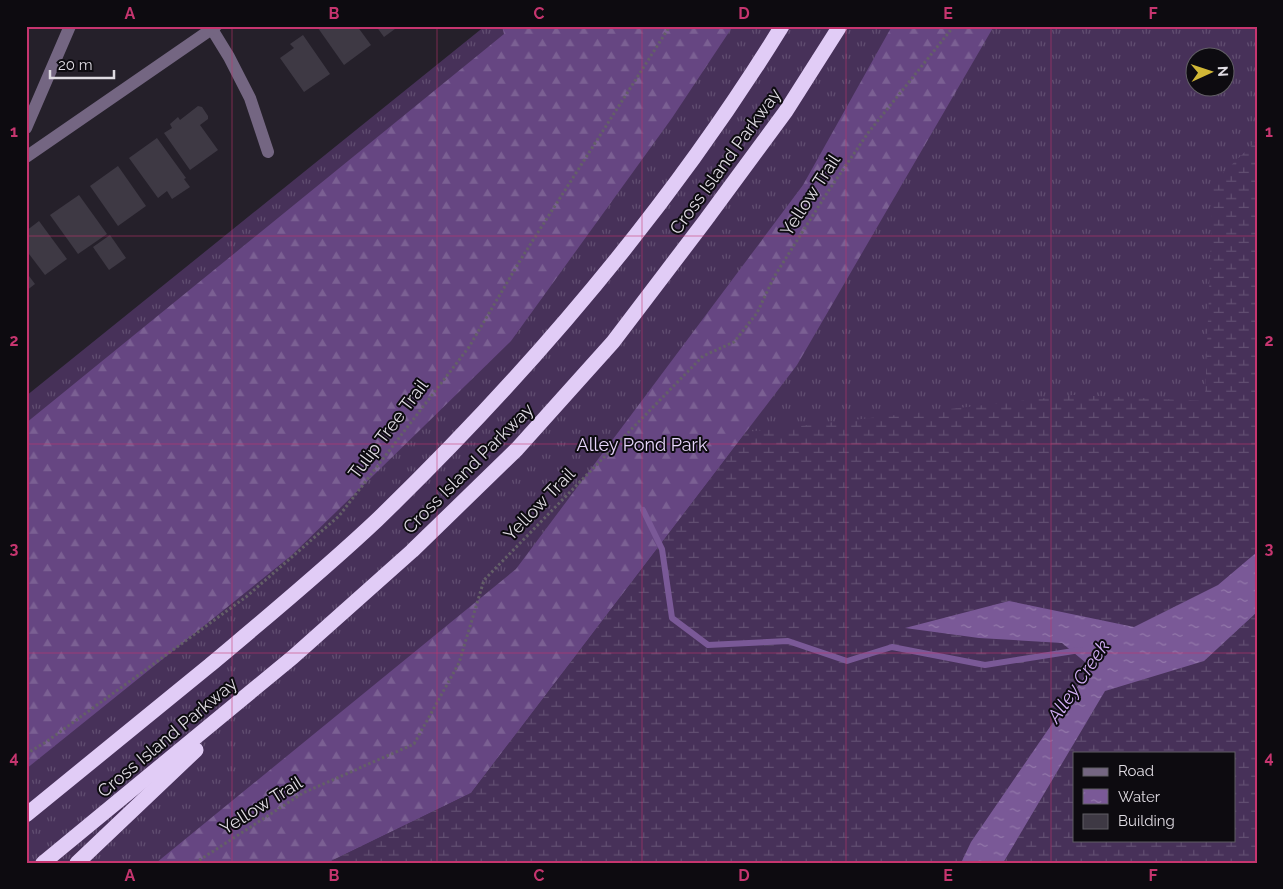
<svg xmlns="http://www.w3.org/2000/svg" width="1283" height="889" font-family="Raleway,sans-serif">
  <defs>
    <pattern id="grass-tufts" width="24" height="20" patternUnits="userSpaceOnUse" patternTransform="scale(1.25)"><rect width="24" height="20" fill="#473159"/><path d="M3 7l-1-3M5 7V3M7 7l1-3M15 17l-1-3M17 17v-4M19 17l1-3" fill="none" stroke="#614e71"/></pattern>
    <pattern id="forest-firs" width="22" height="20" patternUnits="userSpaceOnUse" patternTransform="scale(1.25)"><rect width="22" height="20" fill="#664682"/><path d="M5 1l3.5 6h-7zM16 11l3.5 6h-7z" fill="#7b6093"/></pattern>
    <pattern id="wetland-marsh" width="20" height="14" patternUnits="userSpaceOnUse" patternTransform="scale(1.25)"><rect width="20" height="14" fill="#473159"/><path d="M1 5h8M5 5V1M11 12h8M15 12V8" fill="none" stroke="#614e71"/></pattern>
    <pattern id="water-ripples" width="26" height="14" patternUnits="userSpaceOnUse" patternTransform="scale(1.25)"><rect width="26" height="14" fill="#7a5997"/><path d="M2 4q2-2 4 0t4 0M15 11q2-2 4 0t4 0" fill="none" stroke="#9378aa"/></pattern>
  </defs>
  <rect width="100%" height="100%" fill="#25202a"/>
  <path fill="url(#grass-tufts)" fill-rule="evenodd" d="M485 26H1257V863H26V396ZM1196 58H1226V88H1196ZM1074 753H1234V840H1074Z"/>
  <g fill="url(#forest-firs)">
    <polygon points="502,26 733,26 672,118 511,341 292,555 26,769 26,423 504,34"/>
    <polygon points="892,26 994,26 797,365 471,793 327,863 156,863 516,569 803,185"/>
  </g>
  <g fill="url(#wetland-marsh)" fill-rule="evenodd">
    <polygon points="1257,140 1257,552 1218,585 1134,627 1009,601 907,628 979,638 1063,643 1091,667 971,842 961,863 327,863 471,793 746,432 1073,395 1205,401 1213,183"/>
    <path d="M1257 612V863H1003L1105 691 1204 661ZM1074 753H1234V840H1074Z"/>
  </g>
  <polygon fill="url(#water-ripples)" points="1257,552 1257,612 1204,661 1105,691 1003,863 961,863 971,842 1091,667 1062,643 979,638 905,628 1009,601 1134,627 1218,585"/>
  <g fill="none" stroke-linecap="round" stroke-linejoin="round">
    <polyline stroke="#7a5997" stroke-width="6" points="643,510 662,549 672,618 708,645 788,641 847,661 892,647 985,665 1080,650"/>
  </g>
  <g fill="#3e3944">
    <polygon points="321,26 357,26 371,45 344,65 318,28"/>
    <polygon points="376,26 399,26 384,37"/>
    <polygon points="303,35 330,74 304,92 280,58 294,48 290,44"/>
    <polygon points="198,106 202,107 208,116 208,119 200,125 218,150 190,170 164,133 172,128 170,124 178,117 180,120"/>
    <polygon points="157,138 186,178 184,179 190,187 172,199 167,191 158,198 129,158"/>
    <polygon points="118,166 146,206 118,226 90,186"/>
    <polygon points="79,195 107,234 78,254 50,215"/>
    <polygon points="39,221 67,259 45,275 26,250 26,231"/>
    <polygon points="110,235 126,258 109,270 93,247"/>
    <polygon points="26,272 35,284 26,291"/>
  </g>
  <g fill="none" stroke-linecap="round" stroke-linejoin="round">
    <g stroke="#645f68" stroke-width="3" stroke-dasharray="2.5 2.5" stroke-linecap="butt">
      <polyline points="26,754 46,742 246,597 339,516 469,347 521,259 670,26"/>
      <polyline points="195,863 303,793 414,744 459,663 484,580 703,356 734,342 757,313 774,277 827,193 868,133 954,26"/>
    </g>
    <g stroke="#746682" stroke-width="12">
      <polyline points="210,26 229,57 250,98 268,152"/>
      <polyline points="26,128 70,26"/>
      <polyline points="26,157 216,26"/>
    </g>
    <g stroke="#e1ccf6" stroke-width="15">
      <path d="M26 815C88 765 149 715 210 665 266 618 323 571 377 520 530 372 670 208 782 26"/>
      <polyline points="43,863 293,657 412,551 517,449 613,342 705,221 786,111 840,26"/>
      <polyline points="77,863 196,750"/>
    </g>
  </g>
  <path fill="none" stroke="#c6356f" stroke-width="1" stroke-opacity="0.55" d="M232 26V863M437 26V863M642 26V863M846 26V863M1051 26V863M26 236H1257M26 444H1257M26 653H1257"/>
  <g text-anchor="middle" dominant-baseline="central" stroke-width="4" stroke-linejoin="round" paint-order="stroke">
    <g font-size="18" fill="#dfdbe2" stroke="#0d0b10">
      <text transform="translate(725 161) rotate(-54)">Cross Island Parkway</text>
      <text transform="translate(810 195) rotate(-57)">Yellow Trail</text>
      <text transform="translate(388 429) rotate(-53)">Tulip Tree Trail</text>
      <text transform="translate(468 468) rotate(-45)">Cross Island Parkway</text>
      <text transform="translate(539 504) rotate(-46)">Yellow Trail</text>
      <text transform="translate(167 737) rotate(-40)">Cross Island Parkway</text>
      <text transform="translate(261 805) rotate(-32)">Yellow Trail</text>
    </g>
    <g font-size="18" fill="#e7d5fa" stroke="#0d0b10">
      <text x="642" y="444">Alley Pond Park</text>
    </g>
    <g font-size="19" font-style="italic" fill="#d2aef5" stroke="#0d0b10">
      <text transform="translate(1078 681) rotate(-56)">Alley Creek</text>
    </g>
  </g>
  <rect width="1283" height="889" fill="none" stroke="#0d0b10" stroke-width="55"/>
  <rect x="1073" y="752" width="162" height="90" fill="#0d0b10" stroke="#615e64"/>
  <rect x="1083" y="768" width="25" height="8" fill="#746682" stroke="#615e64"/>
  <text x="1118" y="776" font-size="15" fill="#dfdbe2">Road</text>
  <rect x="1083" y="789" width="25" height="15" fill="url(#water-ripples)" stroke="#615e64"/>
  <text x="1118" y="802" font-size="15" fill="#dfdbe2">Water</text>
  <rect x="1083" y="814" width="25" height="15" fill="#3e3944" stroke="#615e64"/>
  <text x="1118" y="826" font-size="15" fill="#dfdbe2">Building</text>
  <g transform="translate(1210 72) rotate(87)"><circle r="24" fill="#0d0b10" stroke="#615e64"/>
  <path d="M0-4L9 19L0 12L-9 19Z" fill="#d1b736"/>
  <text y="-8" font-size="14" font-weight="bold" text-anchor="middle" fill="#dfdbe2">N</text>
  </g>
  <path d="M50 70v8h64v-8" fill="none" stroke="#dfdbe2" stroke-width="2.5"/>
  <text x="58" y="70" font-size="15" fill="#dfdbe2" stroke="#0d0b10" stroke-width="4" paint-order="stroke">20 m</text>
  <rect x="28" y="28" width="1228" height="834" fill="none" stroke="#c6356f" stroke-width="2"/>
  <g font-size="16" text-anchor="middle" font-weight="bold" fill="#c6356f">
    <text x="130" y="19">A</text>
    <text x="334" y="19">B</text>
    <text x="539" y="19">C</text>
    <text x="744" y="19">D</text>
    <text x="948" y="19">E</text>
    <text x="1153" y="19">F</text>
    <text x="14" y="137">1</text>
    <text x="1269" y="137">1</text>
    <text x="14" y="346">2</text>
    <text x="1269" y="346">2</text>
    <text x="14" y="554">3</text>
    <text x="1269" y="554">3</text>
    <text x="14" y="763">4</text>
    <text x="1269" y="763">4</text>
    <text x="130" y="881">A</text>
    <text x="334" y="881">B</text>
    <text x="539" y="881">C</text>
    <text x="744" y="881">D</text>
    <text x="948" y="881">E</text>
    <text x="1153" y="881">F</text>
  </g>
</svg>
